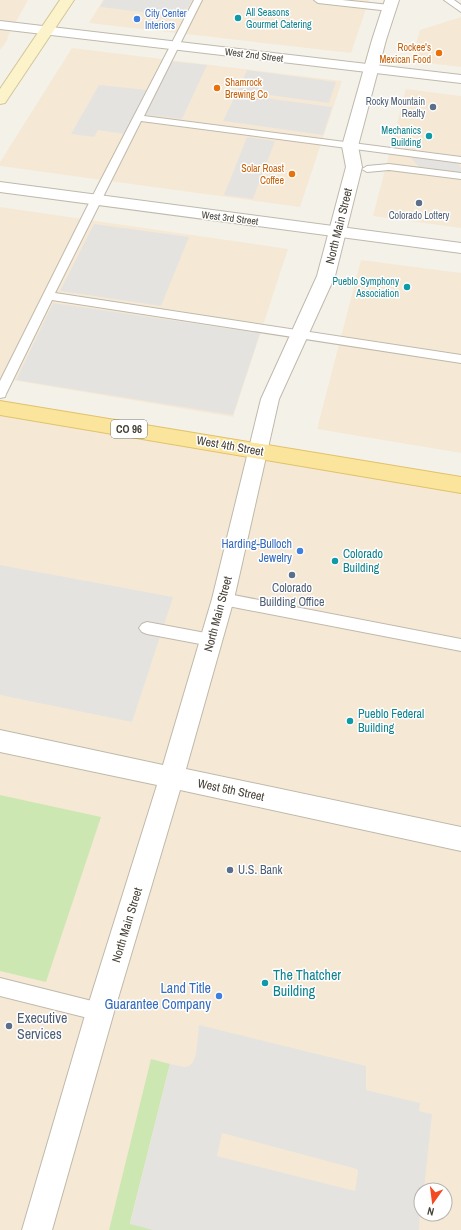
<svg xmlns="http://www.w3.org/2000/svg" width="461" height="1230" font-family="'Archivo Narrow',sans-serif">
  <rect width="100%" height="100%" fill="#f4f1e9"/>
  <g fill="#f5e9d5" fill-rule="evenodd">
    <polygon points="0,0 28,0 7,38 8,39 0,50"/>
    <polygon points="103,0 369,0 351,53 89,23"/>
    <polygon points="461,17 461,67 411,61 420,30"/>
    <polygon points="72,48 342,81 300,207 0,166 0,162"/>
    <polygon points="406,89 461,96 461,228 373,216"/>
    <polygon points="0,207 288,249 233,417 0,378"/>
    <polygon points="361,260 461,273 461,453 317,429"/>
    <path d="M0 408 461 485V1230H0ZM421 1190H445V1214H421Z"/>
  </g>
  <g fill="#cde7b3">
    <polygon points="0,795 101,817 46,982 0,971"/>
    <polygon points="151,1059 170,1064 130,1223 154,1230 109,1230"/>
  </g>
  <g fill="#e5e3e0" fill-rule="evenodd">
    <polygon points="104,0 192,0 183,17 100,7"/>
    <polygon points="167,61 207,65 182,119 140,114"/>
    <polygon points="247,70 336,82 329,103 238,91"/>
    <polygon points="99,85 147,90 125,134 98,130 94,137 71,134"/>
    <polygon points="236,94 332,107 323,135 223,121"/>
    <polygon points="247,137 275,141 253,199 224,195"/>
    <polygon points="407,153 456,160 461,168 461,173 419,167"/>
    <polygon points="94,224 189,237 161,306 60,291"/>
    <polygon points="53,303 260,333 233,415 16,380"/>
    <polygon points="0,565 173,597 132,722 0,695"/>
    <path d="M199 1025 366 1066V1090L420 1103 419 1111 432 1114 424 1190H421L419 1230H154L130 1224 170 1064 184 1067 189 1066 193 1062 196 1054ZM222 1133 357 1169 358 1172 355 1191 217 1156Z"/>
  </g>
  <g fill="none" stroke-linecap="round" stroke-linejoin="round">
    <defs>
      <g id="service">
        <polygon points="194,0 202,0 144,116 461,157 461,163 141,121 55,293 461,355 461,363 52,300 6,394 5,397 0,398 0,381 90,201"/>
        <polygon points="314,0 342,0 390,5 394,8 390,11 318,3"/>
        <polygon points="444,0 454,0 461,5 461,12"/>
        <polygon points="389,164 461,173 461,179 389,170 367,172 362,169 367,166"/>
        <polygon points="223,593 461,639 461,651 223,605 218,603 216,599 218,595"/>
        <polygon points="147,622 211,634 216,636 219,640 216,644 211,646 147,634 142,632 139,628 142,624"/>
        <polygon points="0,978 100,1003 107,1005 109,1012 107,1019 100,1021 0,996"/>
      </g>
      <g id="minor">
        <polygon points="0,21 461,75 461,83 0,29"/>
        <polygon points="0,182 461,243 461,253 0,192"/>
      </g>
      <polygon id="tertiary" points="385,0 399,0 386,40 358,146 362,167 335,276 279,399 234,599 186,769 461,827 461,851 180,790 114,1012 52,1230 22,1230 86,1012 157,785 0,752 0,730 163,765 212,599 261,399 317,276 346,167 342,146 372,40"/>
      <polygon id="secondary" points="60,0 74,0 5,103 0,104 0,89"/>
      <polygon id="primary" points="0,401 461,477 461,493 0,415"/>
    </defs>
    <use href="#service" stroke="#bfb9ab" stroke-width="2"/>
    <use href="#minor" stroke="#bfb9ab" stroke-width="2"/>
    <use href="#tertiary" stroke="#bfb9ab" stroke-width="2"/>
    <use href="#secondary" stroke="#d2c699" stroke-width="2"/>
    <use href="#primary" stroke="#e0c26a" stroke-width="2"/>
    <use href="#service" fill="#fff" fill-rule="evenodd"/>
    <use href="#minor" fill="#fff" fill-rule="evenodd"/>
    <use href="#tertiary" fill="#fff" fill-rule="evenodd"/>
    <use href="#secondary" fill="#fdf3ca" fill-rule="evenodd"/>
    <use href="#primary" fill="#fbe49b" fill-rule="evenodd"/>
  </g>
  <g fill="#0f9aa8" stroke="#fff" stroke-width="1.5">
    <circle cx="238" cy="18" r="4"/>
    <circle cx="429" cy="136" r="4"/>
    <circle cx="407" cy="287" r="4"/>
    <circle cx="335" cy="561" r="4"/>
    <circle cx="350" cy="721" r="4"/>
    <circle cx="265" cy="983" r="4"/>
  </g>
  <g fill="#3f7fe0" stroke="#fff" stroke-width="1.5">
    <circle cx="137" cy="19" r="4"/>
    <circle cx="300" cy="551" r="4"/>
    <circle cx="219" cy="996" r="4"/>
  </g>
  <g fill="#e8710a" stroke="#fff" stroke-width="1.5">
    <circle cx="439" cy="53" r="4"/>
    <circle cx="217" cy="88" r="4"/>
    <circle cx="292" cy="174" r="4"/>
  </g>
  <g fill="#5c6f8a" stroke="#fff" stroke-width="1.5">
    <circle cx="433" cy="107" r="4"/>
    <circle cx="419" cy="203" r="4"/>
    <circle cx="292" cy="575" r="4"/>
    <circle cx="230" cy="870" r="4"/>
    <circle cx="9" cy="1026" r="4"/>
  </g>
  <g text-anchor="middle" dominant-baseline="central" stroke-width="3" stroke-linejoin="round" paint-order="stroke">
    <g font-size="10" fill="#0d838f" stroke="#fff" text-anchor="end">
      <text x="246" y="12" text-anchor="start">All Seasons<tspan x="246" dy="12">Gourmet Catering</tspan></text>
      <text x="421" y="130">Mechanics<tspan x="421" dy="12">Building</tspan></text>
      <text x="399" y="281">Pueblo Symphony<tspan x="399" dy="12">Association</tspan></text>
    </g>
    <g font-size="10" fill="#366cbe" stroke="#fff" text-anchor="start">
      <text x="145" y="13">City Center<tspan x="145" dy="12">Interiors</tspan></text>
    </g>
    <g font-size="10" fill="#c56008" stroke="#fff" text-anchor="end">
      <text x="431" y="47">Rockee's<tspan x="431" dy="12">Mexican Food</tspan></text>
      <text x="225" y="82" text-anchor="start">Shamrock<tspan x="225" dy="12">Brewing Co</tspan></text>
      <text x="284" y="168">Solar Roast<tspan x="284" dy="12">Coffee</tspan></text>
    </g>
    <g font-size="10" fill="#474237" stroke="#fff">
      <text transform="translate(254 55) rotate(7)">West 2nd Street</text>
      <text transform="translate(230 218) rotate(7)">West 3rd Street</text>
    </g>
    <g font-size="10" fill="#4e5e75" stroke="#fff" text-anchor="end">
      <text x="425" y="101">Rocky Mountain<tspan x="425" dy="12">Realty</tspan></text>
      <text x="419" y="215" text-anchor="middle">Colorado Lottery</text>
    </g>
    <rect fill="#fff" stroke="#7e7b73" stroke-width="1" x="111" y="420" width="36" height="18" rx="3"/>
    <g font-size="11" font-weight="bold" fill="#474237">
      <text x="129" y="429">CO 96</text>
    </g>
    <g font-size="12" fill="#474237" stroke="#fff">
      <text transform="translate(339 226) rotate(-76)">North Main Street</text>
      <text transform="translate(230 446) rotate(10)">West 4th Street</text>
      <text transform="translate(218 614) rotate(-75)">North Main Street</text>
      <text transform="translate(231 790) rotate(12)">West 5th Street</text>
      <text transform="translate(127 925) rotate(-73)">North Main Street</text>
    </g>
    <g font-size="12" fill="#366cbe" stroke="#fff" text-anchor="end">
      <text x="292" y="544">Harding-Bulloch<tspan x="292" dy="14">Jewelry</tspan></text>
    </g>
    <g font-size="12" fill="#0d838f" stroke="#fff" text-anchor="start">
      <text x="343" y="554">Colorado<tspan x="343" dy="14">Building</tspan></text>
      <text x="358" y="714">Pueblo Federal<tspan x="358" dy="14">Building</tspan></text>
    </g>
    <g font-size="12" fill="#4e5e75" stroke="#fff">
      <text x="292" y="588">Colorado<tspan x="292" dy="14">Building Office</tspan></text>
      <text x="238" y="870" text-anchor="start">U.S. Bank</text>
    </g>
    <g font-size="14" fill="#0d838f" stroke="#fff" text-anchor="start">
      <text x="273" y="975">The Thatcher<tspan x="273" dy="16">Building</tspan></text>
    </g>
    <g font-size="14" fill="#366cbe" stroke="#fff" text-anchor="end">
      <text x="211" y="988">Land Title<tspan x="211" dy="16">Guarantee Company</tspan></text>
    </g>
    <g font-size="14" fill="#4e5e75" stroke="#fff" text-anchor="start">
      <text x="17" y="1018">Executive<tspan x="17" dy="16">Services</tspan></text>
    </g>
  </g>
  <g transform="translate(433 1202) rotate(194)"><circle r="19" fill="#ffffff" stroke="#b5b3af"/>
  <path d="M0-3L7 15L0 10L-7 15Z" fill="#f34a21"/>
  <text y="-6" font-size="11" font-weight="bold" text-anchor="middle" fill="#474237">N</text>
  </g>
</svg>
